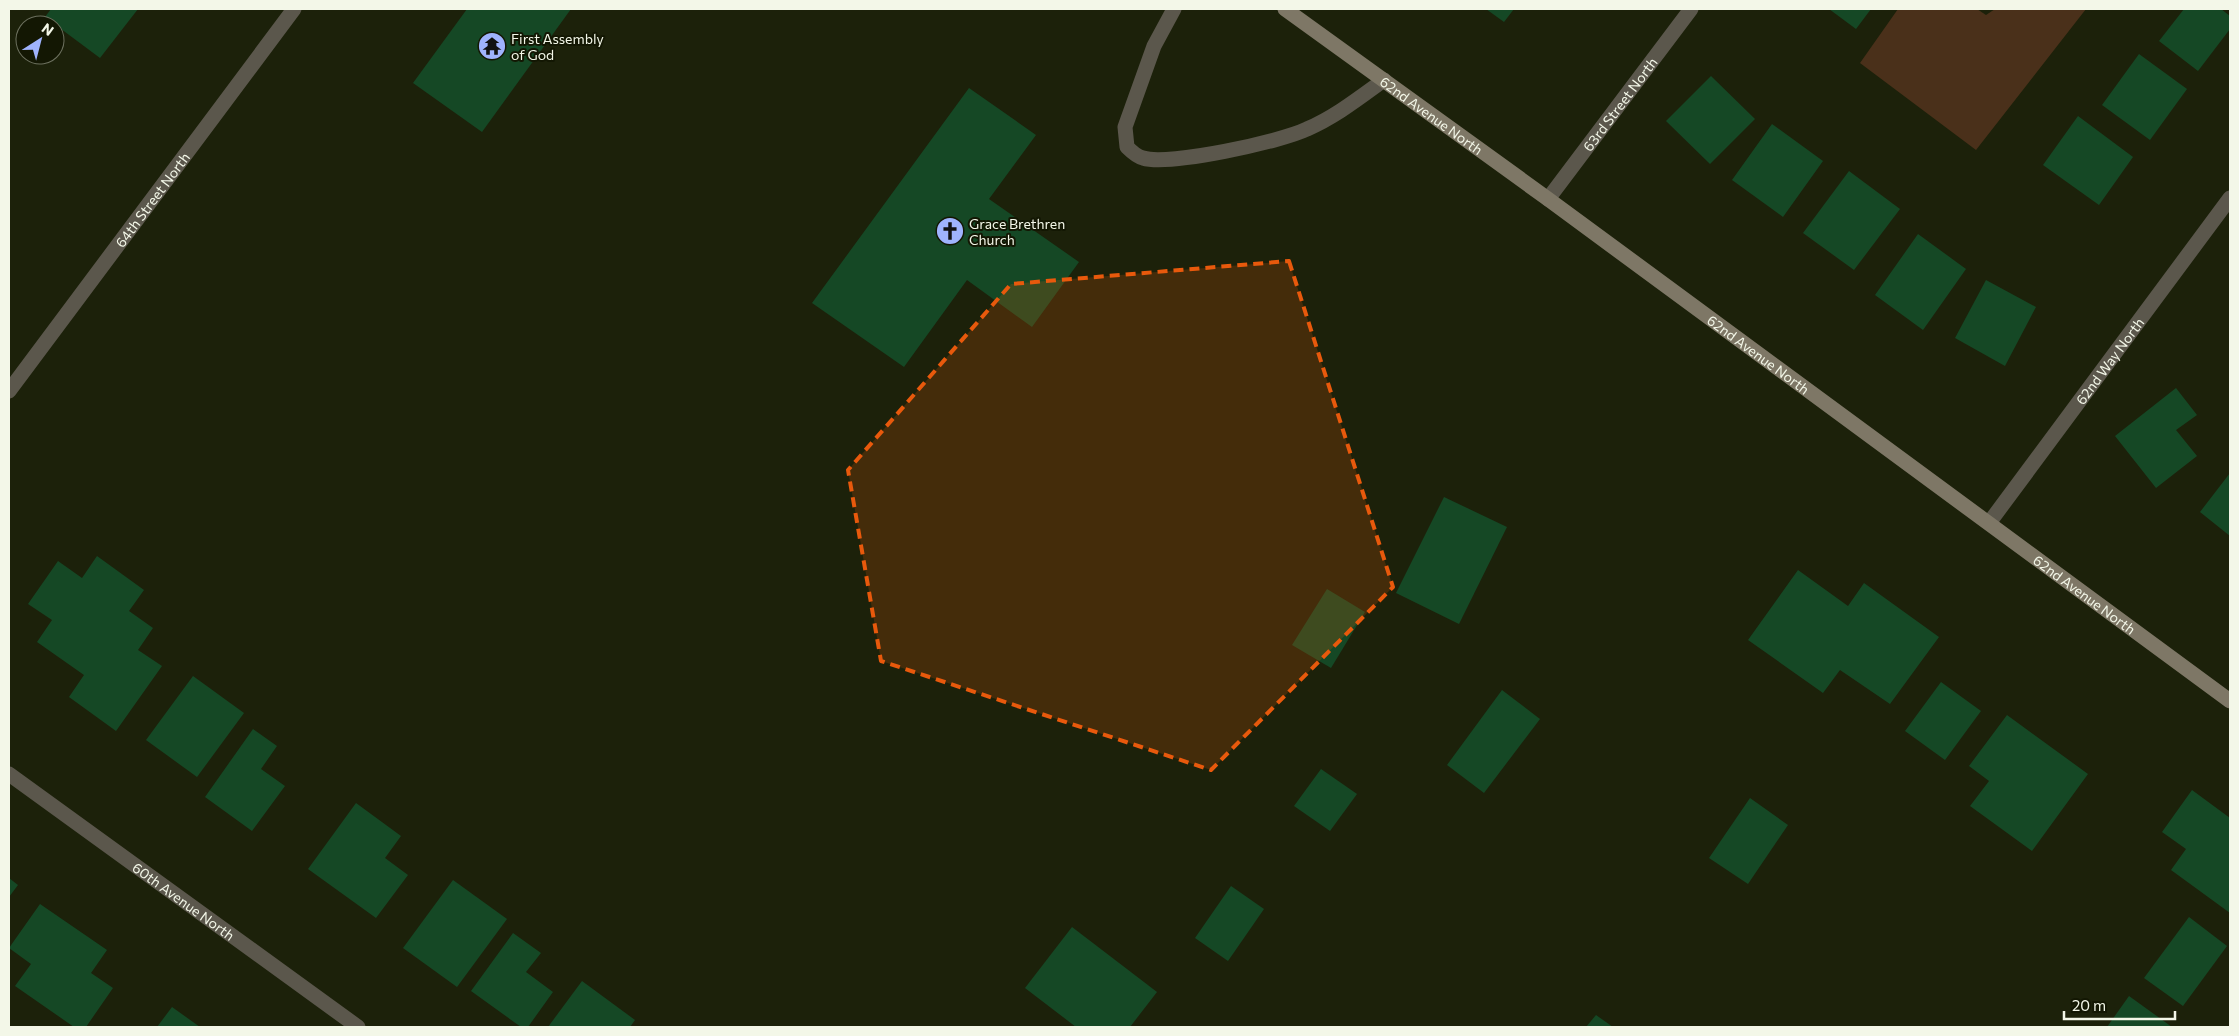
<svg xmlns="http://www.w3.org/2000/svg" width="2239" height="1036" font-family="Commissioner,sans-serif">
  <rect width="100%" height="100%" fill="#1c210a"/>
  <polygon fill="#4a301a" points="1898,9 1977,9 1986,15 1995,9 2086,9 1976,150 1860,63"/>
  <g fill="#154825">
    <polygon points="51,9 138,9 100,58 45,17"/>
    <polygon points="467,9 571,9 482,132 413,83"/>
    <polygon points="1486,9 1514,9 1504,22"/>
    <polygon points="1829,9 1871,9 1856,29"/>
    <polygon points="2184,9 2221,9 2230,16 2230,29 2198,71 2159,41"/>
    <polygon points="2139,54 2187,89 2150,140 2102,105"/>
    <polygon points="1711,76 1755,119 1710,164 1666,121"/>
    <polygon points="969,88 1036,135 989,199 1079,262 1032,327 967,280 904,367 812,303"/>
    <polygon points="2078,116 2133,157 2099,205 2043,165"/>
    <polygon points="1772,124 1823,161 1783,217 1732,180"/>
    <polygon points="1849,171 1900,209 1854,270 1803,233"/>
    <polygon points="1918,234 1966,269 1923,330 1875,295"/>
    <polygon points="1986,280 2036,307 2005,366 1955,338"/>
    <polygon points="2176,388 2197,415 2176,430 2197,456 2156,488 2115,436"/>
    <polygon points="2230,473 2230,536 2200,512"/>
    <polygon points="1444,497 1507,527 1459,624 1396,593"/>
    <polygon points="97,556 144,590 129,611 153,628 138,650 162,666 116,731 69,697 84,675 37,642 52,620 28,604 58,561 82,578"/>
    <polygon points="1798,570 1848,606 1864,583 1939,637 1890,704 1840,670 1823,693 1748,640"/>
    <polygon points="1327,589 1365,612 1331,668 1292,645"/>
    <polygon points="193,676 244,713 197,777 146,740"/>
    <polygon points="1941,682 1981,711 1945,760 1905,731"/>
    <polygon points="1502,690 1540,719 1484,793 1447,765"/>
    <polygon points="2007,715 2088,774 2032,851 1970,806 1989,781 1969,766"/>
    <polygon points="253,729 277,746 261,769 285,786 252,831 205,797"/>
    <polygon points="1321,769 1357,794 1330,831 1294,806"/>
    <polygon points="2192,790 2230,818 2230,913 2171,870 2186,849 2162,832"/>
    <polygon points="1750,798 1788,825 1748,884 1709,858"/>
    <polygon points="356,803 401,836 385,858 408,875 376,918 308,869"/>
    <polygon points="9,878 18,885 9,897"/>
    <polygon points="453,880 507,919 457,987 403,948"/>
    <polygon points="1231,886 1264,909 1228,961 1195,938"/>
    <polygon points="40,904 107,950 91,973 113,988 86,1027 74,1027 15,986 31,964 9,948"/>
    <polygon points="2189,917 2227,946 2183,1006 2144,978"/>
    <polygon points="1072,927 1157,992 1130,1027 1076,1027 1025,988"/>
    <polygon points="513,933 541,953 526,972 553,992 528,1027 521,1027 471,991"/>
    <polygon points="582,981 635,1020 630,1027 548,1027"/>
    <polygon points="2129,996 2172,1027 2107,1027"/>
    <polygon points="172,1007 200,1027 157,1027"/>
    <polygon points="1596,1015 1613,1027 1586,1027"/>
  </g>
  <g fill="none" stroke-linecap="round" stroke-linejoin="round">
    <path stroke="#5b574c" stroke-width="15" d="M1174 9 1154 46 1125 127 1127 147C1131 151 1137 157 1143 158 1169 166 1280 142 1307 129 1335 117 1359 98 1384 80"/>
    <g stroke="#5b574c" stroke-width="15">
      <path id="s1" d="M1548 199 1691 9"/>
      <path id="s2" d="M9 391 294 9"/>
      <path id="s3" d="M1989 523 2230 198"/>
      <path id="s4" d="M9 774 358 1027"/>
    </g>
    <path stroke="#7e7766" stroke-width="15" id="s5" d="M1285 9 1548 199 2230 701"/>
  </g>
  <path fill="#e8590c" fill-opacity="0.2" stroke="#e8590c" stroke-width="4" stroke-dasharray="10 6" stroke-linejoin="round" d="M1289 261 1393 587 1211 770 881 661 848 470 1011 284Z"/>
  <defs>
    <symbol id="temple-disc" viewBox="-11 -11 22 22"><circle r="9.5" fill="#9fb3fd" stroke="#131703"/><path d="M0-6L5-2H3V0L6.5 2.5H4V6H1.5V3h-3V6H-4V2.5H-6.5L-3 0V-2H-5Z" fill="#111"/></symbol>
    <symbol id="church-disc" viewBox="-11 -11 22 22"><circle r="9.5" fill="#9fb3fd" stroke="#131703"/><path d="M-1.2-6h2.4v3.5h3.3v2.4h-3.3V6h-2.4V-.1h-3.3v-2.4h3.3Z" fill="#111"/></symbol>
  </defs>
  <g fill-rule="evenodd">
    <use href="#temple-disc" x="476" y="30" width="32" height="32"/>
    <use href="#church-disc" x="934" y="215" width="32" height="32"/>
  </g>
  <g text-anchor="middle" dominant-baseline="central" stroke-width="4" stroke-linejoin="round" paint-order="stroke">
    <g font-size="14" fill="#f3f7e8" stroke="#131703" text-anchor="start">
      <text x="511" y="38">First Assembly<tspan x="511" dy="16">of God</tspan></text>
      <text x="969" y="223">Grace Brethren<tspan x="969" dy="16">Church</tspan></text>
    </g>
    <g font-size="14" fill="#f3f7e8" stroke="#131703">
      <text stroke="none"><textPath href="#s1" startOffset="119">63rd Street North</textPath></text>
      <text stroke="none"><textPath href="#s5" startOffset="181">62nd Avenue North</textPath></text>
      <text stroke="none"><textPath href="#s2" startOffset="239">64th Street North</textPath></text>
      <text stroke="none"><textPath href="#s5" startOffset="586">62nd Avenue North</textPath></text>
      <text stroke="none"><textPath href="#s3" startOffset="202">62nd Way North</textPath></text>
      <text stroke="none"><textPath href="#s5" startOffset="991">62nd Avenue North</textPath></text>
      <text stroke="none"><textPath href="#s4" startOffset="216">60th Avenue North</textPath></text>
    </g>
  </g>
  <rect width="2239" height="1036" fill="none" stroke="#f3f7e8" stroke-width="20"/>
  <g transform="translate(40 40) rotate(36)"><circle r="24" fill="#131703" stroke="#6d715f"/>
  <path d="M0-4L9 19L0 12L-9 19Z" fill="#9fb3fd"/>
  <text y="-8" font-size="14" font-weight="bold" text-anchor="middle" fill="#f3f7e8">N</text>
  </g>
  <path d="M2064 1011v8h111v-8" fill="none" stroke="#f3f7e8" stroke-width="2.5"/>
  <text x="2072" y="1011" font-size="15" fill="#f3f7e8" stroke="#131703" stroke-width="4" paint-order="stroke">20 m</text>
</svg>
